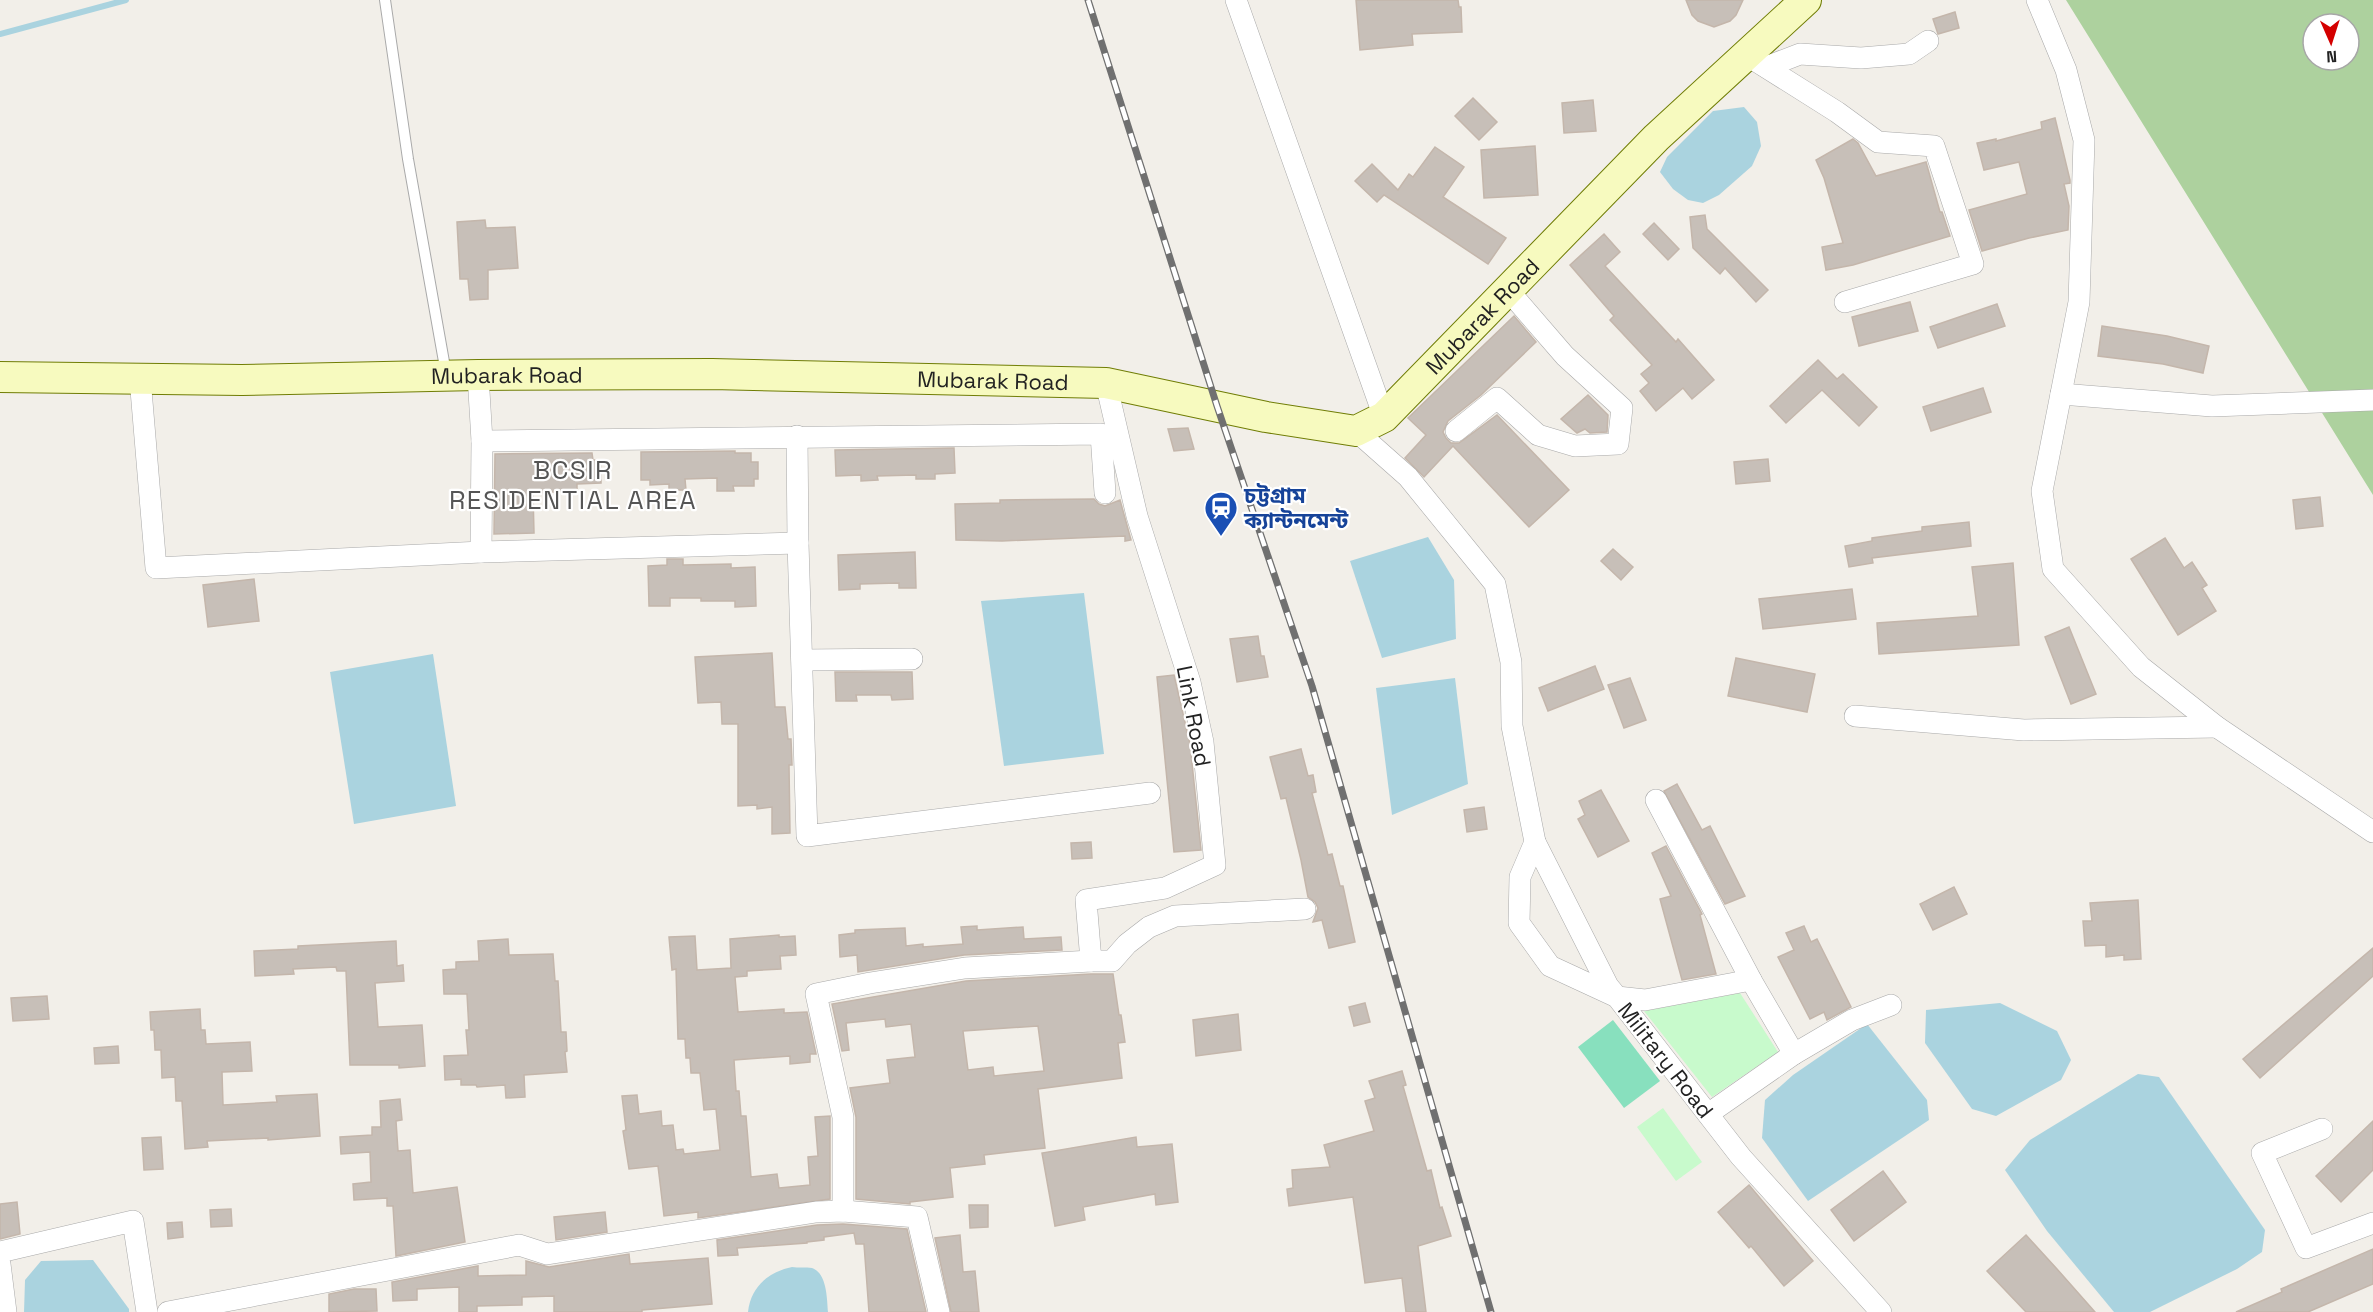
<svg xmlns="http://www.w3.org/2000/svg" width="2373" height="1312" font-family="'Space Grotesk','Noto Sans Bengali',sans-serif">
  <rect width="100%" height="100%" fill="#f2efe9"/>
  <path fill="#add19e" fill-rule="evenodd" d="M2066 0H2373V495ZM2313 24H2349V60H2313Z"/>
  <g fill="#c8facc">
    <polygon points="1740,993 1778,1052 1712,1097 1644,1011"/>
    <polygon points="1663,1108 1702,1162 1676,1181 1637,1127"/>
  </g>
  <polygon fill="#88e0be" points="1613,1020 1660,1081 1624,1108 1578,1047"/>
  <g fill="#aad3df">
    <polygon points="1744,107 1757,122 1761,146 1752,166 1719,195 1703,203 1688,200 1673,189 1660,172 1667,157 1713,111"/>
    <polygon points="1428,537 1454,580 1456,639 1382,658 1350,561"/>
    <polygon points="1084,593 1104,754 1004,766 981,601"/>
    <polygon points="433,654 456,806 354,824 330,672"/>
    <polygon points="1455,678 1468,784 1392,815 1376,688"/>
    <polygon points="2000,1003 2057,1031 2071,1060 2061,1080 1996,1116 1972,1109 1925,1043 1926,1010"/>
    <polygon points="1867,1024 1927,1100 1929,1120 1808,1201 1762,1138 1765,1100 1793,1075"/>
    <polygon points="2138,1074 2159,1077 2265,1230 2262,1252 2237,1269 2150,1312 2114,1312 2047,1231 2005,1170 2030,1140"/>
    <polygon points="93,1260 129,1309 129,1312 24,1312 25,1280 41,1261"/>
    <path d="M792 1267C798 1268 806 1267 812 1268 827 1273 827 1299 828 1312H748C751 1286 769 1272 792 1267Z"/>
  </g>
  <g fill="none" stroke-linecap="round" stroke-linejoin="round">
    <polyline stroke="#aad3df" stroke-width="6" points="0,34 126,0"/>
  </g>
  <g fill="#c7bfb8" stroke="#c4b6ab" stroke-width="1.5" fill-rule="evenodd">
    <polygon points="1356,0 1458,0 1459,7 1461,7 1462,32 1412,34 1413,45 1360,50"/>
    <polygon points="1686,0 1743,0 1736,15 1730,21 1714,27 1698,21 1692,15"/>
    <polygon points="1955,12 1959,28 1938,34 1933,19"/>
    <polygon points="1473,98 1497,122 1479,140 1455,116"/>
    <polygon points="1593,100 1596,131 1564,133 1562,103"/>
    <polygon points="2055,118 2070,180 2070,183 2064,184 2069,206 2068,230 2029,238 1982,251 1969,210 2027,194 2019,162 1984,170 1977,143 1996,139 1996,141 2042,129 2041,122"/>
    <polygon points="1853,139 1858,143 1876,176 1926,162 1940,212 1942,212 1950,236 1853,265 1826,270 1822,247 1843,243 1824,178 1816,160"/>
    <polygon points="1535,146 1538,195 1484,198 1481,150"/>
    <polygon points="1435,147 1464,167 1443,197 1506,238 1488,264 1384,195 1377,202 1355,181 1372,164 1398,190 1409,174 1413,177"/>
    <polygon points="1705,215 1707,229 1768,290 1756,302 1725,268 1720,274 1693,248 1690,217"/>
    <polygon points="485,220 486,228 515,227 518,268 488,270 488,299 470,300 468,279 460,279 457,222"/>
    <polygon points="1654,223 1679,249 1668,260 1643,234"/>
    <polygon points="1604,234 1620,252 1605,266 1676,342 1678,339 1714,380 1692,399 1683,388 1656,411 1640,391 1649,383 1641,374 1652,365 1610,320 1614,316 1570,265"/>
    <polygon points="1910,302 1918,331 1859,346 1852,317"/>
    <polygon points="1997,304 2005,326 1938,348 1930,327"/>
    <polygon points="1514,316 1536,342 1481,395 1448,421 1443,432 1446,438 1451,443 1459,443 1497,415 1569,490 1529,527 1453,446 1424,477 1405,458 1426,435 1408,418"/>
    <polygon points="2102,326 2167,336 2209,346 2203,373 2163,364 2098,356"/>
    <polygon points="1818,360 1837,379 1843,374 1877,407 1859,426 1822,390 1786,423 1770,406"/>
    <polygon points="1983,388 1991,412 1931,431 1923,407"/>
    <polygon points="1588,395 1608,415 1607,432 1590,433 1585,429 1577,433 1561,419"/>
    <polygon points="1188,428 1194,449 1174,451 1168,429"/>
    <polygon points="954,448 955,473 935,474 935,479 916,479 916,475 877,476 878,480 861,481 861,475 836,476 835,450"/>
    <polygon points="735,451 735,453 751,453 751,462 758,462 758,479 754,479 754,486 733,486 734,491 717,491 717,478 685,479 686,490 669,490 669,484 650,485 650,480 641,480 641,452"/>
    <polygon points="592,453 593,460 601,460 601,483 577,484 577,491 533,493 534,533 494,534 495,454"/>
    <polygon points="1768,459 1770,481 1736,484 1734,462"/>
    <polygon points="2320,497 2323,526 2296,529 2293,500"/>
    <polygon points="1094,499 1099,504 1105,506 1120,500 1131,540 1125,541 1125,536 1002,541 956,540 955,504 1000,503 1000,500"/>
    <polygon points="1969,522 1971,546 1872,558 1873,563 1849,567 1845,546 1872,541 1872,538 1922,531 1922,527"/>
    <polygon points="2165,538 2184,568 2192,562 2207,585 2202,588 2216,611 2178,635 2131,559"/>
    <polygon points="1613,549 1633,567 1621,580 1601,561"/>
    <polygon points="915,552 916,588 899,588 899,583 860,584 860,589 839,590 838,555"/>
    <polygon points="667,559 683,559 683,565 731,564 731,568 755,567 756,606 735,607 735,601 701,601 701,598 670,598 670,606 649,606 648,566 667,565"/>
    <polygon points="2013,563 2019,645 1879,654 1877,623 1978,616 1972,567"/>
    <polygon points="254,579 259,621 208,627 203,585"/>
    <polygon points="1852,589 1856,619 1763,629 1759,599"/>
    <polygon points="2069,627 2096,694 2071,704 2045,637"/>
    <polygon points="1258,636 1261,656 1264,656 1268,677 1237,682 1230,639"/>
    <polygon points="772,653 775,707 785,707 788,739 791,739 792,765 789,765 790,833 772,834 772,807 757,809 757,805 738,806 738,724 722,724 721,702 698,703 695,657"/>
    <polygon points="1736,658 1815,674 1807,712 1728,696"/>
    <polygon points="1595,666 1604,689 1548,711 1539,688"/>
    <polygon points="835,672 912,672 913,699 892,700 891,695 856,695 857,701 836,701"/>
    <polygon points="1174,675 1190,744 1201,850 1174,852 1157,677"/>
    <polygon points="1630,678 1646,720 1624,728 1608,685"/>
    <polygon points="1301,749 1308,776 1313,775 1316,792 1312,793 1328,855 1332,854 1340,886 1343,886 1355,942 1329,948 1322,920 1313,922 1318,908 1315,902 1308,897 1301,860 1286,798 1281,799 1270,757"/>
    <polygon points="1677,784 1702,830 1710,826 1745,896 1725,904 1664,791"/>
    <polygon points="1601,790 1629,841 1598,857 1578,819 1585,815 1579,801"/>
    <polygon points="1484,807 1487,829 1467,832 1464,810"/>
    <polygon points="1091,842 1092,858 1072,859 1071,843"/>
    <polygon points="1666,846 1702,914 1700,915 1716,974 1682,980 1660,899 1671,896 1652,853"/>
    <polygon points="1954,887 1967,914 1933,930 1920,904"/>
    <polygon points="2138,900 2141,959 2124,960 2124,955 2106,957 2106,945 2085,946 2083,921 2092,921 2090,903"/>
    <polygon points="977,926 977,930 1023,927 1024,939 1061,937 1062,950 964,955 858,972 857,955 840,957 839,935 855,933 855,930 905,928 906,946 923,944 923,947 963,944 961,927"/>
    <polygon points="1804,926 1811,942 1817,939 1851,1007 1827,1020 1824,1012 1810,1019 1778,957 1794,950 1786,933"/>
    <polygon points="779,935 779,937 795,936 796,955 780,956 781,969 747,971 747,976 735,977 738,1012 784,1009 784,1013 807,1012 816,1054 810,1054 810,1062 790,1064 790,1056 734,1060 736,1091 739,1091 741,1116 746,1116 751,1177 777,1174 779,1188 810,1185 808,1157 818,1156 815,1117 830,1116 830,1199 698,1218 698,1212 664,1216 658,1166 629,1169 623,1131 626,1130 622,1096 637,1095 639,1114 661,1111 662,1126 673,1125 676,1150 683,1149 684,1154 720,1150 716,1109 704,1110 700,1073 691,1073 690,1058 686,1058 685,1039 678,1039 676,969 672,970 669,937 695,936 697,970 731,968 730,939"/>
    <polygon points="508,939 509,955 553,954 555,981 558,981 561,1032 566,1032 567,1051 565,1052 567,1072 524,1075 525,1097 506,1098 505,1085 477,1087 476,1085 461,1085 461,1079 445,1080 444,1056 468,1055 466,1030 469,1030 467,994 444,994 443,970 456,969 456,962 479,961 478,941"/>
    <polygon points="396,941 397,966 403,965 404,981 375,983 378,1027 422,1025 425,1066 399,1068 399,1065 350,1065 346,971 337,971 336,967 293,969 294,974 255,976 254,951 298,949 298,946"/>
    <polygon points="2373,948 2373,976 2260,1078 2243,1059"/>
    <path d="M1091 974H1113L1119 1015H1121L1125 1042 1118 1043 1122 1078 1038 1089 1045 1148 984 1155 985 1164 950 1168 953 1197 910 1202V1204L856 1199V1117L850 1088 890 1083 887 1060 915 1057 911 1024 886 1027 885 1019 846 1023 849 1050 842 1051 832 1004 966 981ZM1038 1026 1044 1071 994 1076 993 1067 968 1070 963 1031Z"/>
    <polygon points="47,996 49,1019 13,1021 11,998"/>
    <polygon points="1365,1003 1370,1022 1354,1026 1349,1007"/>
    <polygon points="200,1009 201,1030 205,1030 206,1044 250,1042 252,1071 222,1072 223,1105 277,1102 276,1096 317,1094 320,1136 268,1140 268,1138 207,1141 208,1147 185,1149 182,1101 176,1101 175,1077 162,1078 161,1050 155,1050 154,1030 151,1030 150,1012"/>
    <polygon points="1238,1014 1241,1050 1196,1056 1193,1020"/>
    <polygon points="118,1046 119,1063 95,1064 94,1048"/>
    <polygon points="1402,1071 1406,1085 1403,1086 1427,1171 1431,1170 1440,1208 1442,1207 1451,1236 1418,1246 1426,1312 1406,1312 1402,1278 1365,1283 1353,1197 1289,1206 1287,1189 1293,1188 1292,1170 1330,1167 1324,1145 1374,1131 1365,1101 1375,1098 1369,1081"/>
    <polygon points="400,1099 402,1120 396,1121 398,1151 410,1150 413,1193 457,1187 465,1242 396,1256 393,1206 387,1206 387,1198 354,1200 353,1184 371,1182 370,1152 341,1154 340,1137 372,1135 372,1127 381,1127 380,1101"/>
    <polygon points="2373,1121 2373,1170 2341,1202 2316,1176"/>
    <polygon points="161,1137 163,1169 144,1170 142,1138"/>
    <polygon points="1136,1137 1137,1147 1172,1144 1178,1202 1156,1205 1155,1194 1083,1207 1085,1220 1055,1226 1042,1153"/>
    <polygon points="1883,1171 1906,1202 1854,1241 1831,1210"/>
    <polygon points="1749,1185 1813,1261 1784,1286 1751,1246 1749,1248 1718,1212"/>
    <polygon points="17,1202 20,1234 0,1239 0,1204"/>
    <polygon points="969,1205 988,1205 988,1227 970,1228"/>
    <polygon points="231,1209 232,1226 211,1227 210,1210"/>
    <polygon points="605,1212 607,1232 556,1240 554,1217"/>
    <polygon points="182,1222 183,1237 168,1239 167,1223"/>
    <polygon points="843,1224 907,1229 926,1312 869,1312 864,1244 856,1244 854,1233 824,1237 824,1240 807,1242 807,1243 737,1248 738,1255 718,1256 717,1240 817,1225"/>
    <polygon points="960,1235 963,1272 975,1271 979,1312 951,1312 935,1238"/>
    <polygon points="2026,1235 2057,1269 2095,1312 2026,1312 1987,1271"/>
    <polygon points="2373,1249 2373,1284 2308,1312 2236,1312 2282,1292 2281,1289"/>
    <polygon points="629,1254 630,1264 708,1258 712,1304 642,1310 642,1312 554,1312 554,1296 522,1297 522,1305 477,1306 477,1312 459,1312 459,1287 417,1289 417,1300 393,1301 392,1282 478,1266 478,1276 526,1275 526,1261 549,1267"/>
    <polygon points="354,1289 376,1289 377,1311 329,1312 329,1294"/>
  </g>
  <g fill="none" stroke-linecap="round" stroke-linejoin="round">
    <defs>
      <polyline id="lane" points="385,0 408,159 446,373"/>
      <g id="street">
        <polyline points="1236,0 1384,417"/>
        <polyline points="2037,0 2066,70 2084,140 2079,302 2042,491 2053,569 2141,667 2217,727 2373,832"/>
        <polyline points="1748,56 1837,112 1878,142 1934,146 1973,264 1845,302"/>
        <polyline points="1766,67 1800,54 1861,58 1909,54 1928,41"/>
        <polyline points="478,375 482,441 481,552"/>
        <polyline points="140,378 156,568 481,552 798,543"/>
        <polyline points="2061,394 2212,406 2373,400"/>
        <polyline points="1356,431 1408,477 1495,584 1511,662 1512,726 1535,842 1520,877 1519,923 1550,966 1617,997 1741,1157 1881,1312"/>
        <polyline points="1456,431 1497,398 1538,435 1575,446 1618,444 1622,408 1565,356 1507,289"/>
        <polyline points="797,436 798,543 807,836 1150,793"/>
        <polyline points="482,441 1101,434 1105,493"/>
        <polyline points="802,660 912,659"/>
        <polyline points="1855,716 2024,730 2217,727"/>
        <polyline points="1535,842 1608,986 1617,997 1645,1000 1751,980 1656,800"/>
        <polyline points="1091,961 1086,900 1165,888 1215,865 1203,742 1190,682 1137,516 1106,383"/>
        <polyline points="1794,1054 1852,1020 1891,1005"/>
        <polyline points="1708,1114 1794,1054 1751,980"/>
        <polyline points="2322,1129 2262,1153 2306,1248 2373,1223"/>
        <polyline points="843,1211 843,1117 816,994 870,983 965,968 1091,961 1112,961 1127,944 1149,927 1175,916 1305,909"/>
        <polyline points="0,1252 133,1221 147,1312"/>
        <polyline points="0,1264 6,1312"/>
        <polyline points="168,1312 519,1245 547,1254 816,1212 843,1211 917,1217 939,1312"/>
      </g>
      <g id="secondary">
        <path id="s1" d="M0 377 242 380 478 375 712 374 1106 383 1266 417 1356 431 1384 417 1656 138 1806 0"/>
      </g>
    </defs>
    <use href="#lane" stroke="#a9a9a9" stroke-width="12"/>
    <use href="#street" stroke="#a9a9a9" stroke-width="22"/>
    <use href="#secondary" stroke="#707d05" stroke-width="32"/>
    <use href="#lane" stroke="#fff" stroke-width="10"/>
    <use href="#street" stroke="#fff" stroke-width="21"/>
    <use href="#secondary" stroke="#f7fabf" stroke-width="30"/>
    <defs>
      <polyline id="rail" points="1088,0 1217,406 1312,686 1491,1312"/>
    </defs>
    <use href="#rail" stroke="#707070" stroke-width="7"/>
    <use href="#rail" stroke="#fff" stroke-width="4.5" stroke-dasharray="14" stroke-linecap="butt"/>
  </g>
  <defs>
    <symbol id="station-pin" viewBox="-11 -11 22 30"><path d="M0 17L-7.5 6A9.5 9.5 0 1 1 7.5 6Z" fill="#1a4fb4" stroke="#fff"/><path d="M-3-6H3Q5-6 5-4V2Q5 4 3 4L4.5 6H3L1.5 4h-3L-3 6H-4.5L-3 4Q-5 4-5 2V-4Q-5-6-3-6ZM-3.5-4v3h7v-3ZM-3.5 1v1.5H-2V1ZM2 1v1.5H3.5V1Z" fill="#fff"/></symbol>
  </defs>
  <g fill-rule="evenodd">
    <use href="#station-pin" x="1202" y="489" width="38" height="52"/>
  </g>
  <g text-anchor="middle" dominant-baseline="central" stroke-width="4.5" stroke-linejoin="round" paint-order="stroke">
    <g font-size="22" fill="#222" stroke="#fff">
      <text stroke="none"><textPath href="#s1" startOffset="1533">Mubarak Road</textPath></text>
      <text stroke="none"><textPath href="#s1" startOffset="507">Mubarak Road</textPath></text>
      <text stroke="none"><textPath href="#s1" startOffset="993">Mubarak Road</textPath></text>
      <text transform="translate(1194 716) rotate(79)">Link Road</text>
      <text transform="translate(1666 1060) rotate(52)">Military Road</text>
    </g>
    <g font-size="22" font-weight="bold" fill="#164399" stroke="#fff" text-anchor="start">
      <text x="1244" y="495">চট্টগ্রাম<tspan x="1244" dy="25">ক্যান্টনমেন্ট</tspan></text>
    </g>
    <g font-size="26" letter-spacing="1.5" fill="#555" stroke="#fff">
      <text x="573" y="470">BCSIR<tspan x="573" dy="30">RESIDENTIAL AREA</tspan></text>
    </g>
  </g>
  <g transform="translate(2331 42) rotate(177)"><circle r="28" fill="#ffffff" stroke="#a7a7a7" stroke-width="1.5"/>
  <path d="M0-4.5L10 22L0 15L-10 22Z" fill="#d40000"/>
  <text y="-9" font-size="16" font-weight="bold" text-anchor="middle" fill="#222222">N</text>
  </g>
</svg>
